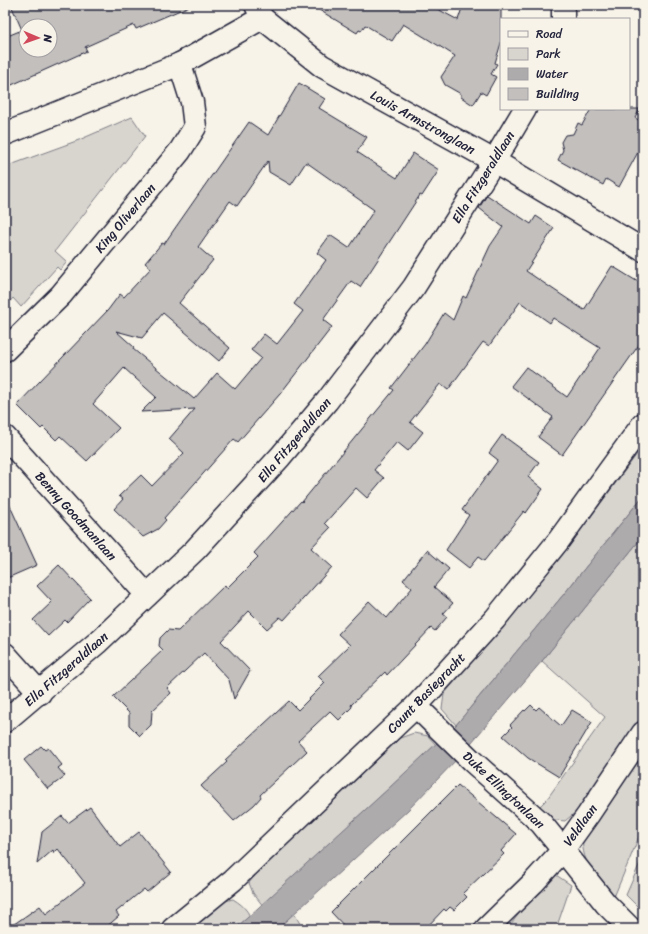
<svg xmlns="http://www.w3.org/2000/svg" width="648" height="934" font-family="Sriracha,sans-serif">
  <rect width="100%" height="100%" fill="#f7f3e8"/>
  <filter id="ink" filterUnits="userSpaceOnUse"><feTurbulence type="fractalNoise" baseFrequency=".025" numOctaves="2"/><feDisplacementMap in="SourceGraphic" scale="8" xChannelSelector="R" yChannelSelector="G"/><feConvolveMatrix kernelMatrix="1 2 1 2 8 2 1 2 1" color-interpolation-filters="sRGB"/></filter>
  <g filter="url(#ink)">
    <g fill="#d8d5cf" stroke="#7d7c85">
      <polygon points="132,117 145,136 55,251 67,262 60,270 57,267 21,307 13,298 5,307 5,167 79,140"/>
      <polygon points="643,446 643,496 568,589 456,725 442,709 444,694 561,557"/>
      <polygon points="643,536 643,714 583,806 565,821 549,819 538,808 547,799 605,717 542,661"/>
      <polygon points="414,733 428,736 436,745 268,900 285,921 294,913 303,929 281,929 253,893 249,883 255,875 400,738"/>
      <path d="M643 748V827L614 897C600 879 580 863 583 839Z"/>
      <polygon points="643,856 643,912 626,895"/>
      <polygon points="556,875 571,885 556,929 507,929 532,897"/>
      <path d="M233 899C246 907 251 914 253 929L245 920 234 929H189L225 901Z"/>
    </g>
    <polygon fill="#aeabad" stroke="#76747f" points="643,496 643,536 542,661 458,758 408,810 277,929 235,929 389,788 456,725 568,589"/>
    <g fill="#c2bfbd" stroke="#22223b" fill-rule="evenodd">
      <path d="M11 5H192L136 29 134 25 85 47 87 51 5 88V37L22 30ZM26 26H50V50H26Z"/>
      <polygon points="311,5 430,5 458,20 463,5 501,5 501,43 495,63 497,64 491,74 496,77 486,95 481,92 473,105 461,97 461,94 445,85 441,77 455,56 444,49 403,24 392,41 365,25 361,31 359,30 357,33"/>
      <path d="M299 83 325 99 319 108 367 137 357 152 397 178 413 153 439 170 422 196 420 195 360 287 351 281 323 320 332 327 280 394 238 442 234 439 164 518 166 520 158 529 143 537 114 509 123 499 119 496 141 475 152 486 184 453 169 439 195 409 141 412 156 397 124 368 93 404 119 428 87 461 60 436 56 440 43 427 41 429 17 405 108 310 120 294 124 297 151 268 145 263 162 243 164 244 249 122 268 135ZM268 161 269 172 291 185 306 162 374 210 349 248 330 235 317 253 326 260 294 304 303 311 277 344 264 334 251 350 261 358 235 389 217 373 194 399 133 349 134 347 116 331 142 338 163 313 219 361 230 348 179 303 213 260 198 247 230 201 237 206Z"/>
      <polygon points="591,109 640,109 635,118 643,122 643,143 619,187 606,179 603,185 558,160 563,150 561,142 565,135 573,134 578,123 582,125"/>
      <polygon points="487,195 531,224 536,216 554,228 526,271 584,310 612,266 643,285 643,339 562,455 538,437 553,417 511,386 526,367 567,397 600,348 553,318 550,323 520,302 489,346 483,342 448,390 440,384 410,422 423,432 408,451 397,442 374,470 384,478 367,498 356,488 325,523 330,528 311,548 332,567 284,620 280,617 267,629 249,611 221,641 250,671 234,699 229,680 204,653 167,688 171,693 152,711 151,725 140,736 129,725 129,713 113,697 163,650 159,646 160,638 168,630 178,631 225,585 227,588 258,557 254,553 301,501 302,502 394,390 391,388 425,344 444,313 453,320 463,296 466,298 490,246 503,227 479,208"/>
      <polygon points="502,435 539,462 528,477 543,489 526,513 524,511 484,561 478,557 469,568 446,550 469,515 462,510 498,460 489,453"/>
      <polygon points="5,495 37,565 5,579"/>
      <polygon points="427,550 449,569 434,587 453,603 443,614 447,617 435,631 431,628 387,675 385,672 351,705 352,707 339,720 330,711 298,741 307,751 260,795 261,797 254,805 234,821 201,786 227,762 225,760 289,701 298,710 325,683 318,676 350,645 338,634 369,601 387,618 412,588 403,580"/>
      <polygon points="59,565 90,598 67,622 65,620 48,636 33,620 52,602 37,586"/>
      <polygon points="531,705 536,710 539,707 561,726 572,710 592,722 559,777 528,758 503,736 512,727 510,725 524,710 525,711"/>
      <polygon points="41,746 45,750 48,748 62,765 58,768 65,776 48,789 24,760"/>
      <polygon points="458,785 516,834 501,851 504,854 463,893 467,897 454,910 450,907 446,911 444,909 425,929 347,929 331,912"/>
      <polygon points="90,807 120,847 139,832 171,872 147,892 144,889 116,912 119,916 104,929 7,929 40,906 46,914 85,883 58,849 54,853 53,850 37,864 42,832 62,816 68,823"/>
    </g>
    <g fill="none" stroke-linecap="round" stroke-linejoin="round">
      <defs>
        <g id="minor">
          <polyline points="256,5 262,18 322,66 494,161 643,250"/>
          <polyline points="563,5 563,19"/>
          <polyline points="5,134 180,64 262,18"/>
          <polyline points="5,350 61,295 180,151 195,127 192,102 180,64"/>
          <polyline points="5,437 147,595"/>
          <polyline points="5,654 40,693"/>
          <polyline points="416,706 472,761 541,823 563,850 533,883 486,929"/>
          <polyline points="5,721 98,642 195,550 280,457 327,401 414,287 494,161 525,109"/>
          <polyline points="173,929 233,880 416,706 495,619 559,540 643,424"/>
          <polyline points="631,929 606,904 563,850 588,815 643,733"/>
        </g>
      </defs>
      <use href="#minor" stroke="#22223b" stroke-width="25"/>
      <use href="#minor" stroke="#f7f3e8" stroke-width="22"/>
    </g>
  </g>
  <g text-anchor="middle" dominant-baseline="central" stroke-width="3" stroke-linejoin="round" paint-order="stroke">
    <g font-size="13" fill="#22223b" stroke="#f7f3e8">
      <text transform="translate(423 122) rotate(29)">Louis Armstronglaan</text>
      <text transform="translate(483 177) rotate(-58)">Ella Fitzgeraldlaan</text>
      <text transform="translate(125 218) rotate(-50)">King Oliverlaan</text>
      <text transform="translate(294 440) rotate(-50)">Ella Fitzgeraldlaan</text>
      <text transform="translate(76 516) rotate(48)">Benny Goodmanlaan</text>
      <text transform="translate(66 669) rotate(-41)">Ella Fitzgeraldlaan</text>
      <text transform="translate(426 693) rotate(-46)">Count Basiegracht</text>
      <text transform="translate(504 790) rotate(43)">Duke Ellingtonlaan</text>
      <text transform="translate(580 825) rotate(-54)">Veldlaan</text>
    </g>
  </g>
  <rect width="648" height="934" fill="none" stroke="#f7f3e8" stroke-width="20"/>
  <rect x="10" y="10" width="628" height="914" fill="none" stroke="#22223b" stroke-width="1.5" filter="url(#ink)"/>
  <rect x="500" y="18" width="130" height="92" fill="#f7f3e8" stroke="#a29fa3"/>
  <rect x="508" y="31" width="20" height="6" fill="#f7f3e8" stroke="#a29fa3"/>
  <text x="536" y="38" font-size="12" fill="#22223b">Road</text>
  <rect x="508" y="48" width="20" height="12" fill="#d8d5cf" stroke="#a29fa3"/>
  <text x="536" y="58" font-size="12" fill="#22223b">Park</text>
  <rect x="508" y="68" width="20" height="12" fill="#aeabad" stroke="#a29fa3"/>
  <text x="536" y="78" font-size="12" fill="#22223b">Water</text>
  <rect x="508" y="88" width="20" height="12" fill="#c2bfbd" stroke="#a29fa3"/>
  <text x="536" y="98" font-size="12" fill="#22223b">Building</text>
  <g transform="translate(38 38) rotate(92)"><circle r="19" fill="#f7f3e8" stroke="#a29fa3"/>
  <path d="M0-3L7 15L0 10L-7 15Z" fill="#d1495b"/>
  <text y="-6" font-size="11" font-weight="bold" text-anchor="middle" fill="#22223b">N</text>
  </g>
</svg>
